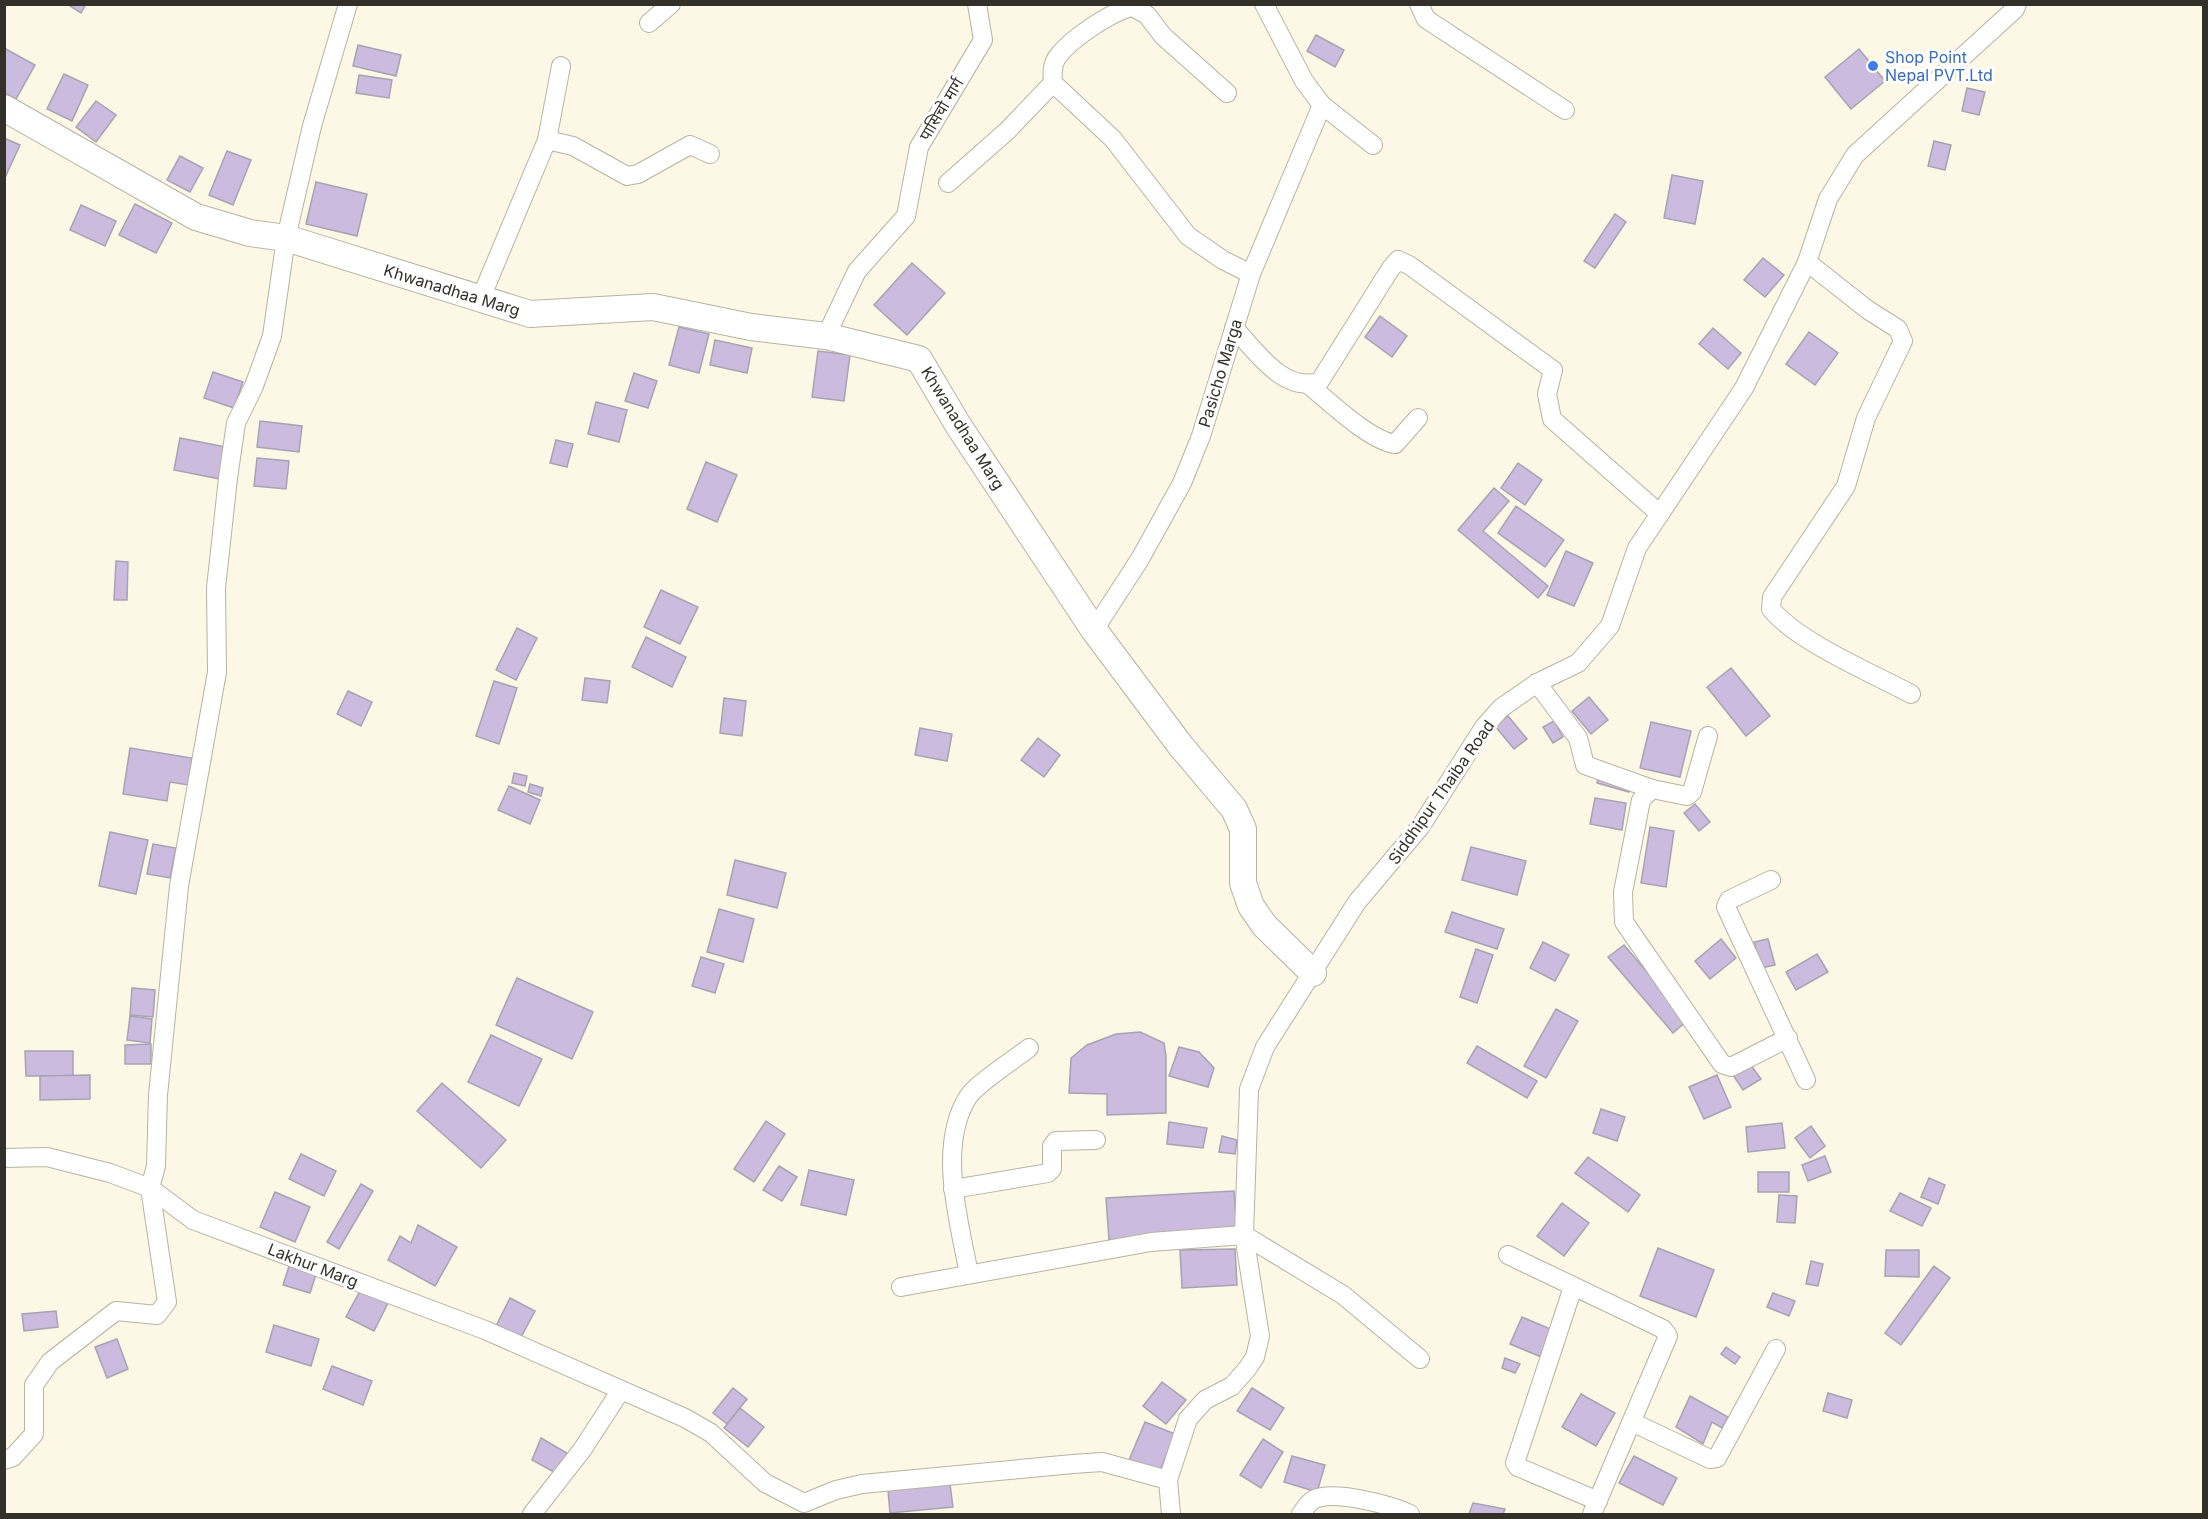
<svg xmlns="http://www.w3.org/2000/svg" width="2208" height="1519" font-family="Inter,'Noto Sans Devanagari',sans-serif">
  <rect width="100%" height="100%" fill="#fdf8e6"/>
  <g fill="#cabbdf" stroke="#a9a2b2" stroke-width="1.5">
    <polygon points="67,4 86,4 81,13"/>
    <polygon points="1316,35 1344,50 1335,67 1307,51"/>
    <polygon points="358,45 401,55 396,76 353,66"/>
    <polygon points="4,48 35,65 16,99 4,93"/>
    <polygon points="1859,49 1885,81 1851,109 1825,77"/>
    <polygon points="64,74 88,85 72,121 47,109"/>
    <polygon points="359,75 392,80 389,98 356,93"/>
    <polygon points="1967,88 1985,92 1979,115 1962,111"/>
    <polygon points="96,101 116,115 96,142 76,127"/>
    <polygon points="4,138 20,145 4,180"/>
    <polygon points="1934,141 1951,145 1945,170 1928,166"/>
    <polygon points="227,151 251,160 233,205 209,195"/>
    <polygon points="180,156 203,168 190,192 167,180"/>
    <polygon points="1672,175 1703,181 1695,224 1664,218"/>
    <polygon points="316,182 367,194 357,236 306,224"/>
    <polygon points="135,204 172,223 156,253 119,235"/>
    <polygon points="81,205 116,221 105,246 70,230"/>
    <polygon points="1615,214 1626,222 1595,268 1584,261"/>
    <polygon points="1763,258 1784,275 1765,297 1744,280"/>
    <polygon points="912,263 945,293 907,335 874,305"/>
    <polygon points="1380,316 1407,336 1392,357 1365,337"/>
    <polygon points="679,327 709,334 699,373 669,365"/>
    <polygon points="1713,328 1741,353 1728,369 1699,344"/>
    <polygon points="1809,332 1838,353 1815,385 1786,364"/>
    <polygon points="715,340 752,348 747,373 710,365"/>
    <polygon points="818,351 850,355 844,401 812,397"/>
    <polygon points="213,372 243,382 234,408 204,398"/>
    <polygon points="634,373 657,381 648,408 625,401"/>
    <polygon points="596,402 627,410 619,442 588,434"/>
    <polygon points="260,421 302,426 299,452 257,447"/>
    <polygon points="180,438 226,447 220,479 174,470"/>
    <polygon points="556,440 573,444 567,467 550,463"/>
    <polygon points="257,458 289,461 286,489 254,486"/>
    <polygon points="706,462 737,475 717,522 687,509"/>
    <polygon points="1518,463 1542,480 1525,505 1501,488"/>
    <polygon points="1494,488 1509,501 1483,531 1548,586 1538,598 1458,530"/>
    <polygon points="1516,506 1564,540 1545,567 1498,533"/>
    <polygon points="1566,551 1593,563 1574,606 1547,595"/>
    <polygon points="116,561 128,562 127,600 114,600"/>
    <polygon points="661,590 698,607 680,644 644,627"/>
    <polygon points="517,628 537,638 516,680 496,670"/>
    <polygon points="646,637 686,657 672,687 632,667"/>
    <polygon points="1731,668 1770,716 1746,736 1707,687"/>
    <polygon points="585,678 610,681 607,703 582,700"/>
    <polygon points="494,681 517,688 499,744 476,736"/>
    <polygon points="348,691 372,702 361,726 337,714"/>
    <polygon points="1589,697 1608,720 1591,734 1572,711"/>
    <polygon points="724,698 746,701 742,736 720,733"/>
    <polygon points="1508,716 1527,739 1514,749 1495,726"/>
    <polygon points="1554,721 1563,737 1553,743 1543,727"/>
    <polygon points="1651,722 1691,731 1680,777 1640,768"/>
    <polygon points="920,728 952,734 947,761 915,755"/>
    <polygon points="1038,738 1060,755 1044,777 1021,760"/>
    <polygon points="130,748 192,758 188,785 170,782 167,801 123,794"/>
    <polygon points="514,773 527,776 525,786 512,783"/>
    <polygon points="1599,775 1632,785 1629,792 1597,783"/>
    <polygon points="530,784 543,788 541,796 528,792"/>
    <polygon points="509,786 540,800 530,824 498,810"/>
    <polygon points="1595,798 1626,803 1622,830 1590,824"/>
    <polygon points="1695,804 1710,822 1699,831 1684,813"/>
    <polygon points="1650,827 1674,831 1666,887 1641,883"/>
    <polygon points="110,832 148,840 136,894 99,886"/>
    <polygon points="153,844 176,848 170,878 147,874"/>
    <polygon points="1471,847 1526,861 1517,895 1462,880"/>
    <polygon points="735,860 786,873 777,908 727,895"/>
    <polygon points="719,909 754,919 743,962 707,952"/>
    <polygon points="1452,912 1504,929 1497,949 1445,932"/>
    <polygon points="1721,939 1736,958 1710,979 1695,961"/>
    <polygon points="1768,939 1775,965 1761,968 1754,942"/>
    <polygon points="1543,942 1569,955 1555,981 1530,968"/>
    <polygon points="1624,945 1688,1020 1673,1033 1608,957"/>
    <polygon points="1476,949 1493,955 1477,1003 1460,997"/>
    <polygon points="1817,954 1828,972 1796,990 1786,972"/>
    <polygon points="701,957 724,964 715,993 692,986"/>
    <polygon points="517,978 593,1012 572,1059 496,1025"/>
    <polygon points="132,988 155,990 153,1017 130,1015"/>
    <polygon points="1556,1009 1578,1021 1546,1078 1524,1066"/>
    <polygon points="130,1016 152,1019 150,1043 127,1040"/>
    <polygon points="1140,1032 1164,1043 1166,1056 1166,1113 1107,1115 1107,1094 1069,1093 1071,1058 1087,1045 1116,1034"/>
    <polygon points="491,1035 542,1059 519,1106 468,1082"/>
    <polygon points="151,1044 151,1064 125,1064 125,1045"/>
    <polygon points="1477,1046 1537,1081 1527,1098 1467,1063"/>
    <polygon points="1179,1047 1199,1052 1214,1068 1208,1087 1169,1076"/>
    <polygon points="25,1051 73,1051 73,1076 26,1076"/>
    <polygon points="1750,1064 1761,1079 1743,1090 1733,1075"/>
    <polygon points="90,1075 90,1099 40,1100 40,1076"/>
    <polygon points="1717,1075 1731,1107 1704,1119 1689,1087"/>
    <polygon points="442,1083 506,1140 481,1168 417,1111"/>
    <polygon points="1601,1109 1625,1117 1617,1141 1593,1133"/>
    <polygon points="766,1121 785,1134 754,1182 734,1169"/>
    <polygon points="1169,1122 1207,1128 1203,1148 1167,1144"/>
    <polygon points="1782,1123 1785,1148 1748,1152 1746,1127"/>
    <polygon points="1811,1126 1825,1146 1810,1158 1795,1138"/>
    <polygon points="1222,1136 1237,1140 1235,1154 1219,1152"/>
    <polygon points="301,1154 336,1171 324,1196 289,1179"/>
    <polygon points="1825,1156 1831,1172 1808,1181 1802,1165"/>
    <polygon points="1588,1157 1640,1195 1628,1212 1575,1173"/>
    <polygon points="779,1166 797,1177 782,1201 763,1190"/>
    <polygon points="809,1170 854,1180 846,1215 801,1205"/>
    <rect x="1758" y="1172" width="31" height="20"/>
    <polygon points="1929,1178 1945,1185 1938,1204 1921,1197"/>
    <polygon points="361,1184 373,1191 339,1249 327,1242"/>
    <polygon points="1234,1191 1237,1233 1109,1240 1106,1198"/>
    <polygon points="275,1192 310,1207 295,1242 260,1227"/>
    <polygon points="1900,1193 1931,1208 1922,1226 1890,1211"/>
    <polygon points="1779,1195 1797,1196 1795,1223 1777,1222"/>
    <polygon points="1562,1203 1589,1223 1564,1256 1537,1236"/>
    <polygon points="418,1225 457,1247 435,1286 388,1260 400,1236 411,1243"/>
    <polygon points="1658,1248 1714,1270 1696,1317 1640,1296"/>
    <polygon points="1235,1249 1237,1285 1182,1288 1180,1250"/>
    <polygon points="1886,1250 1919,1250 1919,1277 1885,1276"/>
    <polygon points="291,1260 318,1268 310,1293 283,1285"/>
    <polygon points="1811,1261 1823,1264 1818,1286 1806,1284"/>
    <polygon points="1934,1266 1950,1278 1901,1345 1885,1333"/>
    <polygon points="361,1289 388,1303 374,1331 346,1317"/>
    <polygon points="1773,1293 1795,1301 1789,1316 1767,1307"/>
    <polygon points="510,1298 535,1311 519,1341 495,1328"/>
    <polygon points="56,1311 58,1327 24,1331 22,1314"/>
    <polygon points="1522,1317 1555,1331 1546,1359 1510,1344"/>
    <polygon points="274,1325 319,1339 311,1366 266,1352"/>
    <polygon points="117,1339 128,1369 107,1378 95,1347"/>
    <polygon points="1726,1347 1740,1357 1735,1364 1721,1354"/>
    <polygon points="1505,1358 1520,1364 1515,1373 1502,1368"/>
    <polygon points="332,1366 372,1381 363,1405 323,1389"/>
    <polygon points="1162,1382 1186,1400 1166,1424 1143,1406"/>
    <polygon points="733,1388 747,1399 727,1424 713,1413"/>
    <polygon points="1252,1388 1284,1408 1270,1430 1237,1411"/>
    <polygon points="1828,1393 1852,1400 1847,1418 1823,1411"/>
    <polygon points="1581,1394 1615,1413 1596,1446 1562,1427"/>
    <polygon points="1690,1396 1728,1417 1722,1428 1712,1422 1703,1444 1676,1427"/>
    <polygon points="740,1408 764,1427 748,1447 724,1428"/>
    <polygon points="1145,1422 1175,1434 1159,1473 1129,1460"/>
    <polygon points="541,1438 570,1455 554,1472 532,1460"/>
    <polygon points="1263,1439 1283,1452 1261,1488 1240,1475"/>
    <polygon points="1292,1456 1325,1465 1317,1492 1284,1482"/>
    <polygon points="1634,1456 1677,1478 1663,1505 1619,1483"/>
    <polygon points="950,1484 953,1507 890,1513 888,1490"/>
    <polygon points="1473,1503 1505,1509 1503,1514 1469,1514"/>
  </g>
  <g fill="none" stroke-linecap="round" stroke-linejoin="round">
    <defs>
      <g id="street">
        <polyline points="1264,4 1304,81 1322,105 1373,145"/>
        <polyline points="1419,4 1426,19 1565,110"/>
        <polyline points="649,23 671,4"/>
        <path d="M1227 93 1163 36 1147 15 1133 7C1112 11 1072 38 1058 56 1052 64 1052 73 1053 83L1113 139 1188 236 1223 260 1251 274"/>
        <polyline points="547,140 573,146 627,176 638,174 690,145 710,154"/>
        <polyline points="948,183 1007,131 1053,83"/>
        <path d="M1807 262 1868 310 1898 329 1903 341 1866 418 1846 486 1772 597 1771 609C1798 642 1872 673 1911 694"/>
        <polyline points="480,300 547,140 561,66"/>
        <path d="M1234 328C1256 351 1285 395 1320 381L1391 268 1398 260 1409 265 1553 370 1547 394 1552 419 1660 514"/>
        <polyline points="826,336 857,271 906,216 919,147 983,40 977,4"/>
        <path d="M1309 385C1331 403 1369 440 1395 444L1418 418"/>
        <polyline points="1094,630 1140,559 1182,483 1201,436 1251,274 1322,105"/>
        <polyline points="1537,683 1578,738 1585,765 1652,789 1641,800 1623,892 1624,922 1722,1064 1731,1067 1788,1038"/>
        <polyline points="1652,789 1687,796 1692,792 1708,736"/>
        <polyline points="1771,880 1729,900 1726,907 1806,1080"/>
        <polyline points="4,1158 47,1157 110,1173 150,1188 193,1220 485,1330 685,1418 711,1433 765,1483 804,1503 836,1490 862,1484 1073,1464 1102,1462 1168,1480"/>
        <polyline points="953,1189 1048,1173 1052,1169 1052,1146 1056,1141 1096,1140"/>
        <polyline points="1508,1255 1663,1329 1668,1336 1592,1514"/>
        <path d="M969 1274C959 1221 937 1146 968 1097 976 1084 1015 1059 1029 1048"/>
        <polyline points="901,1287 1151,1242 1244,1235 1343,1295 1420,1359"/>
        <polyline points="1573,1287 1515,1463 1518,1467 1598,1501"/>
        <polyline points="1632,1422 1710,1459 1717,1458 1776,1349"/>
        <polyline points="4,1460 13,1457 34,1434 34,1385 50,1362 116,1311 157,1315 167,1302 150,1188 156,1166 158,1095 179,886 217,672 216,588 228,478 236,423 254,386 272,336 286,238 312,126 348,4"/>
        <polyline points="532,1514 582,1450 621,1390"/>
        <polyline points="1171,1514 1168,1480 1188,1419 1205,1400 1232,1386 1247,1369 1255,1357 1260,1336 1244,1235 1249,1089 1265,1047 1357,902 1421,826 1484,727 1501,708 1537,683 1578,663 1610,626 1637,548 1744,388 1807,262 1828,199 1855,155 2015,9 2017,4"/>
        <path d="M1301 1514C1304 1510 1308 1503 1313 1500 1332 1489 1391 1505 1410 1514"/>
      </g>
      <polyline id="secondary" points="4,108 196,217 250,233 286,238 530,314 653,307 751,327 826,336 919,359 958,425 1094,630 1180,745 1234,809 1243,829 1243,883 1251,906 1264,925 1313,973"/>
    </defs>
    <use href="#street" stroke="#b7b2a1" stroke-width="20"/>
    <use href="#secondary" stroke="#b7b2a1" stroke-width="28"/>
    <use href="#street" stroke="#fff" stroke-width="18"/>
    <use href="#secondary" stroke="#fff" stroke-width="26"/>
  </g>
  <circle fill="#3f7fe0" stroke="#fff" stroke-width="2" cx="1873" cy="66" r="6"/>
  <g text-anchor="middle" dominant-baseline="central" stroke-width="6" stroke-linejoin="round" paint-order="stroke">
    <g font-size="16" fill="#366cbe" stroke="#fff" text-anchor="start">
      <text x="1885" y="57">Shop Point<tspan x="1885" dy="18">Nepal PVT.Ltd</tspan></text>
    </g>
    <g font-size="16" fill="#323029" stroke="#fff">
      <text transform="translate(941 109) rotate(-59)">पासिचो मार्ग</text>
      <text transform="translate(452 290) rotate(17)">Khwanadhaa Marg</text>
      <text transform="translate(1220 373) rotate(-73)">Pasicho Marga</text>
      <text transform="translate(963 428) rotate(58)">Khwanadhaa Marg</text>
      <text transform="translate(1441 792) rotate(-55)">Siddhipur Thaiba Road</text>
      <text transform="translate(313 1265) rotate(21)">Lakhur Marg</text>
    </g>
  </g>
  <rect width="2208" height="1519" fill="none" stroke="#323029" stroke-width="12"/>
</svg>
